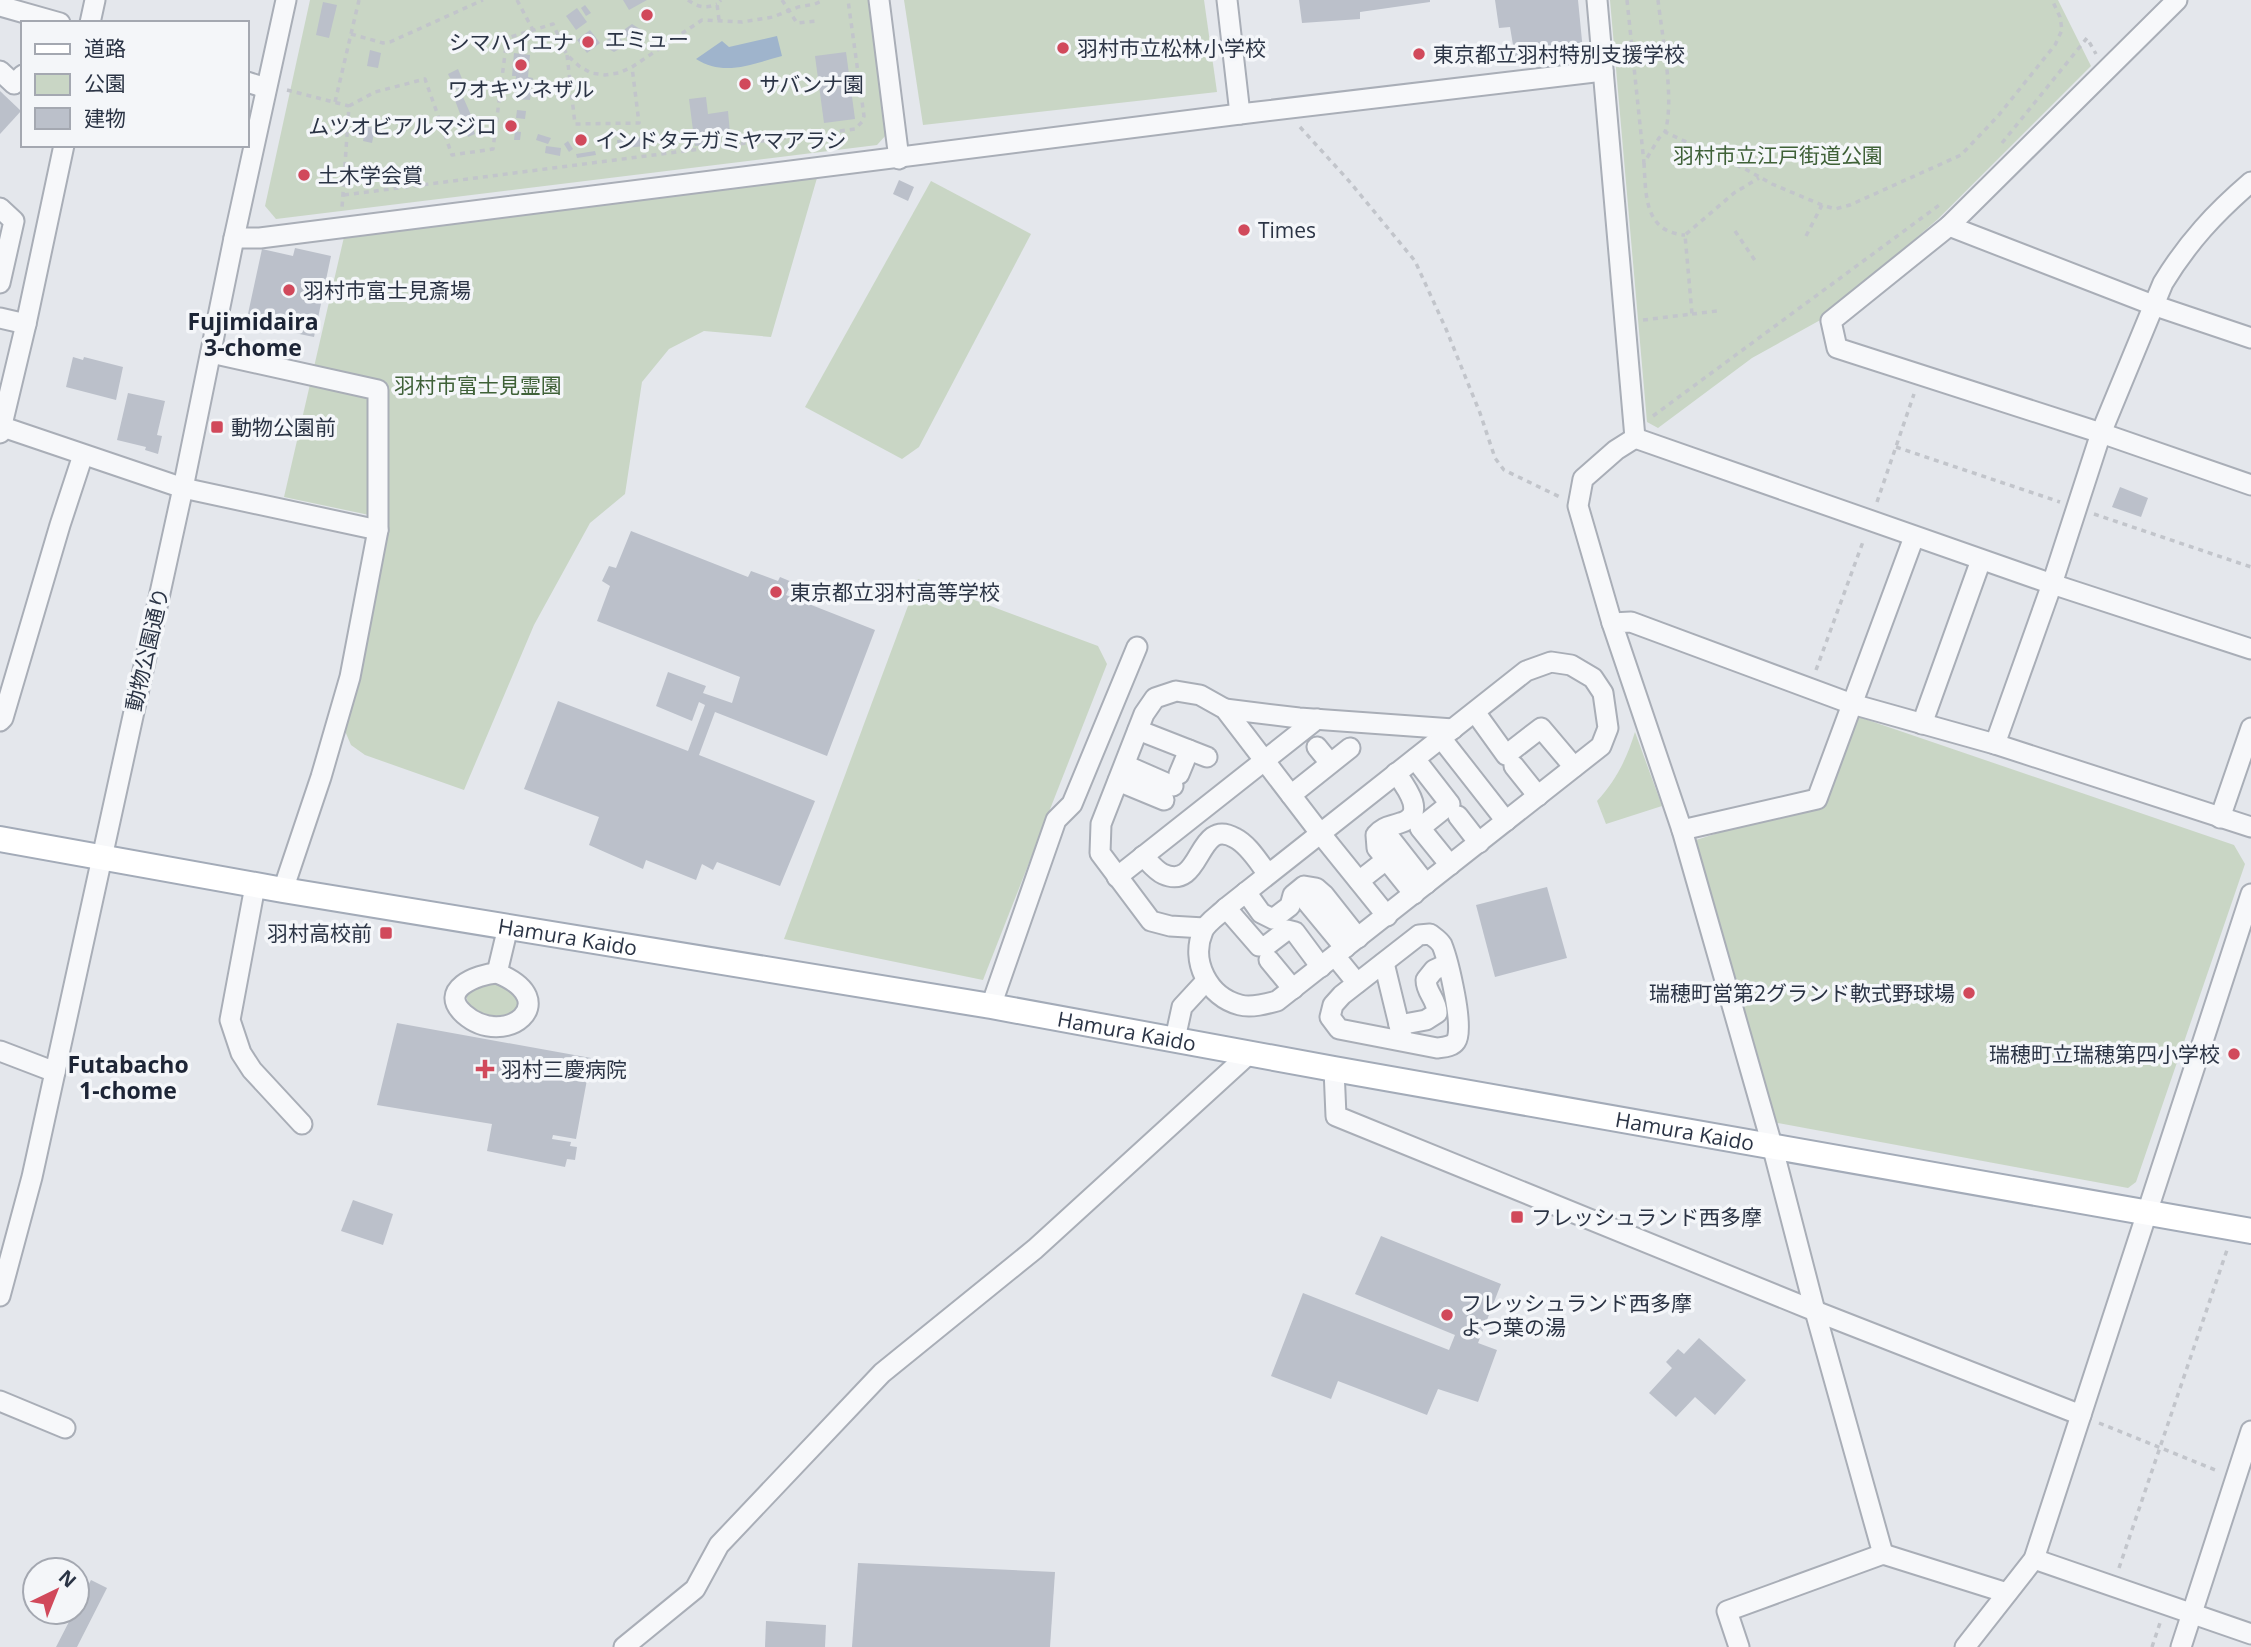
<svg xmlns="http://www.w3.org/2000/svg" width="2251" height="1647" font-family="'Open Sans','Noto Sans JP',sans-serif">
  <rect width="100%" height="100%" fill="#e4e7ec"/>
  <g fill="#c9d6c5">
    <polygon points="310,0 868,0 887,134 877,145 276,219 265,206"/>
    <polygon points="904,0 1204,0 1217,92 923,125"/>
    <polygon points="1610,0 2058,0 2091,66 1938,219 1824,318 1752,358 1658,428 1647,422"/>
    <polygon points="817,178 771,337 704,331 669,349 642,382 625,494 590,523 534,625 464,790 365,755 351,745 345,731 388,519 284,497 344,237"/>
    <polygon points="931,181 1031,234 919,447 902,459 805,407"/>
    <polygon points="918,579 1098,646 1107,664 983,980 784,939"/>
    <polygon points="1856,716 2234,845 2245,864 2136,1182 2128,1188 1772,1122 1696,840 1820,801"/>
    <path d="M1635 732 1662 806 1606 824 1597 801C1616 781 1627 758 1635 732Z"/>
    <path d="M499 981 520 998C517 1016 502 1019 486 1017L468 1003 466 995 480 982Z"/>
  </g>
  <path fill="#9fb4cc" d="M777 36 782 56C752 64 724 77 696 59L722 41 729 47Z"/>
  <g fill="#bbc0ca">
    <polygon points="623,0 647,0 629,10"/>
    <polygon points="1299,0 1430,0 1430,2 1360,12 1360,19 1302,23"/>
    <polygon points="1495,0 1578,0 1583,51 1515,57 1510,27 1499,28"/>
    <polygon points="323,2 337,5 329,38 316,35"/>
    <polygon points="585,5 591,13 586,16 581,8"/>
    <polygon points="577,8 587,22 576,30 566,16"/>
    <polygon points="632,24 640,29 639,37 632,41 625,36 625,29"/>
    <polygon points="590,30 600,43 587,53 577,40"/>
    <polygon points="614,35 622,40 621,48 614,52 607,48 607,40"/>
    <polygon points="370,50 381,53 378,68 367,66"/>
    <polygon points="846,52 855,119 824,123 815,56"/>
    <polygon points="514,53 530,55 528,77 533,78 530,100 514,99 516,76 512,76"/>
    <polygon points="458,69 465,86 456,90 448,74"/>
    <polygon points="0,91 21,111 0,134"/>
    <polygon points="458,93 460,98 463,97 471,115 462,119 453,95"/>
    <polygon points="706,97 708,114 728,111 730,133 720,134 721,143 695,146 689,99"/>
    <polygon points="517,110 526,111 525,119 516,118"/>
    <polygon points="471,122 475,134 468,137 463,125"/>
    <polygon points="366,126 375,128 372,143 363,141"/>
    <polygon points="515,131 521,132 520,140 514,140"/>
    <polygon points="538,134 551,138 548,144 536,140"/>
    <polygon points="652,136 653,145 618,149 617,140"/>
    <polygon points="568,141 573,149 569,152 564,144"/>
    <polygon points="546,146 561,148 560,156 545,153"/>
    <polygon points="595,151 596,155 577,158 576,154"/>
    <polygon points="899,180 914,187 908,201 893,194"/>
    <polygon points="295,248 331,256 314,337 246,323 262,249 293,256"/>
    <polygon points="73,357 83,360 84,357 123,367 116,400 66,387"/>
    <polygon points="128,393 165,401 157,435 162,436 158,454 145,450 146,447 117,440"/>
    <polygon points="2120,487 2148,498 2141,517 2112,507"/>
    <polygon points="631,531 748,577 751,571 778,581 780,577 792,582 786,595 875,630 827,756 715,712 699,755 815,801 780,886 717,862 713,870 702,864 696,880 646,860 643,869 589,845 599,817 524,789 558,701 688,751 705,705 699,702 692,721 656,706 668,672 706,686 703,693 732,703 740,677 597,621 610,586 602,581 609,566 616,568"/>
    <polygon points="1547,887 1567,958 1495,977 1476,905"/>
    <polygon points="397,1023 591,1058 576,1139 553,1135 552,1139 571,1142 570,1146 577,1147 575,1160 567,1159 565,1167 487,1151 492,1124 377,1105"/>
    <polygon points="353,1200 393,1214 383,1245 341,1231"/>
    <polygon points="1381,1236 1501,1284 1478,1343 1497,1350 1478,1402 1438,1389 1427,1415 1338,1381 1331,1399 1271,1376 1303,1293 1449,1350 1455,1335 1355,1294"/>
    <polygon points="1699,1338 1746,1380 1715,1415 1695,1397 1676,1417 1649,1393 1672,1368 1666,1362 1678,1349 1684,1354"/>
    <polygon points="858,1563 1055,1572 1050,1647 852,1647"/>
    <polygon points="91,1580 107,1588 77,1647 56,1647 74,1612 77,1612 77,1607"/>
    <polygon points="766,1621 826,1625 825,1647 765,1647"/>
  </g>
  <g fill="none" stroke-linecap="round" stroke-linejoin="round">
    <defs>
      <g id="minor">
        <polyline points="879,0 899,159"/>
        <polyline points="1227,0 1240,114"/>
        <polyline points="1597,0 1635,438"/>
        <polyline points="2177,0 1949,226 1831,321 1837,348 2101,433 2251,485"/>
        <polyline points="0,6 60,23"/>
        <polyline points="90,23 95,0"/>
        <polyline points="0,71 14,84 23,75"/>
        <polyline points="247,82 266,88"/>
        <polyline points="0,208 14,221 0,283"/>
        <polyline points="1949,226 2153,305 2251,338"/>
        <polyline points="234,238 260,238 1240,114 1603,71"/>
        <polyline points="0,318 26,324"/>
        <polyline points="211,353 378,390 378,530 350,677 321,777 283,890"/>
        <polyline points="0,426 183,488 378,530"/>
        <polyline points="0,433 26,324 64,145"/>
        <polyline points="1635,438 2052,584 2251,649"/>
        <polyline points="1612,623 1578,506 1583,479 1616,450 1635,438"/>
        <path d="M1551 662 1571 665 1593 678 1603 693 1608 728 1601 746 1277 1001C1266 1004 1251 1008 1240 1005 1208 997 1190 961 1203 931 1207 922 1219 915 1226 908L1526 671Z"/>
        <polyline points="1225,709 1299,718 1453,729"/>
        <polyline points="1475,712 1506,755 1541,728 1574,767"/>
        <polyline points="0,721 3,718 60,525 83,455"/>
        <polyline points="1922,724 1981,560"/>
        <polyline points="1138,730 1207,757"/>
        <polyline points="1441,738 1506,821"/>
        <path d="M1995 744 2052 584 2101 433 2163 283C2188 242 2215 213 2251 182"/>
        <polyline points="1317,747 1330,763"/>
        <polyline points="1415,759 1450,804 1420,828 1450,865"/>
        <polyline points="1125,765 1173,786"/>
        <polyline points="1514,766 1538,796"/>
        <path d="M1396 773C1406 787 1428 815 1400 823 1389 827 1384 826 1376 835L1377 848 1414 894"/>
        <polyline points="1179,774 1189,750"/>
        <polyline points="1118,781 1164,800"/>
        <polyline points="1291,795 1350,748"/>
        <polyline points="1458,816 1479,843"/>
        <polyline points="2220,818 2251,728"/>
        <polyline points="1682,830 1817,799 1914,537"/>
        <polyline points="1390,838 1426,884"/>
        <path d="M1143 856C1149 862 1156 871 1163 874 1203 892 1196 816 1235 838 1249 845 1259 863 1268 874"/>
        <polyline points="1117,877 1317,719"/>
        <polyline points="1359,881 1386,860"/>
        <polyline points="255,886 230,1020 241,1053 252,1070 302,1124"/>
        <polyline points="1246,892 1261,913 1273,919 1290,906 1293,895 1304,886 1316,888 1324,895 1358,938"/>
        <polyline points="1307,902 1345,948"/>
        <polyline points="1226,908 1259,946 1266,946 1287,930 1295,932 1321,967"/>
        <polyline points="1204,928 1170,926 1151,921 1100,853 1101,824 1144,714 1155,698 1176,691 1200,695 1225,709 1320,833 1387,916"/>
        <path d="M1430 934C1435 938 1439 940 1442 945 1448 960 1465 1029 1456 1041 1452 1047 1444 1047 1437 1048L1339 1029 1330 1017 1333 1005 1342 995 1419 935Z"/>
        <polyline points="1335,956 1357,983"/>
        <polyline points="1269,960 1293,989"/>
        <polyline points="1384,963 1402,1037"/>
        <path d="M497 973C566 1001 505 1050 464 1014 437 990 477 974 497 973Z"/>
        <polyline points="497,973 508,927"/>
        <polyline points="991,1006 1056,820 1072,804 1137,647"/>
        <path d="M1399 1025 1426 1020 1437 1013C1437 999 1426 993 1426 980L1434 970 1447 964"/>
        <polyline points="1175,1039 1182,1007 1206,981"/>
        <polyline points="0,1051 55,1072"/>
        <polyline points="1334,1069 1336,1116 1815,1311 2081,1415"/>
        <polyline points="0,1296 32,1177 183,488 234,238 286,0"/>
        <polyline points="0,1401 65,1428"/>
        <polyline points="1883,1554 1815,1311 1772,1145 1682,830 1612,623 1631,622 1852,704 1995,744 2251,827"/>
        <polyline points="2034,1559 2251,1634"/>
        <polyline points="624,1647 695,1589 719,1545 882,1373 1035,1249 1250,1053"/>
        <polyline points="1739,1647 1727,1611 1883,1554 2007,1593"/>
        <polyline points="1965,1647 2034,1559 2251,894"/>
        <polyline points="2181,1647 2251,1431"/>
      </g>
      <g id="major">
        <path id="s1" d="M0 839 283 890 991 1006 1334 1069 2251 1231"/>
      </g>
    </defs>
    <use href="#minor" stroke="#a9aeb7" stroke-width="23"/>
    <use href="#major" stroke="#a3abb8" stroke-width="28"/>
    <g stroke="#c2c5cb" stroke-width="3.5" stroke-dasharray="5 5" stroke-linecap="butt">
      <polyline points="517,0 533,30"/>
      <path d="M688 0C698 7 705 9 717 4"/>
      <polyline points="782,0 797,23 818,21"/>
      <polyline points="1627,0 1644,163 1659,138 1665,132 1747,170 1772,184 1822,205 1835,209 1850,205 1961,155 1998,116 2055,45 2062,30 2060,17 2052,0"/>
      <path d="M1658 0C1662 36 1675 100 1665 132"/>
      <polyline points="719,20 717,4 721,0"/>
      <polyline points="351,34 383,43 390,42 483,0"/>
      <polyline points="567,55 575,124 639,123 632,67"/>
      <polyline points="287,90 349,106 342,208"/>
      <polyline points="335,102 359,0"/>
      <polyline points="349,106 375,92 425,79 452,155 493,149 507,38 553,24 567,55 579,66 591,73 605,75 619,73 632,67 702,20 742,22 773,17 798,7 815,4 824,0"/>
      <polyline points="1300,127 1349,181 1415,261 1446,329 1480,413 1495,458 1504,470 1562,498"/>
      <polyline points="2002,143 2087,38 2096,54"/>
      <path d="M1644 163C1646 195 1644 232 1685 235"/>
      <polyline points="344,195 855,129 862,122 864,116 848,0"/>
      <polyline points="1735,231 1756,262"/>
      <polyline points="1806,236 1822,205"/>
      <polyline points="1692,314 1717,311"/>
      <polyline points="1643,320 1692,314 1685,235 1734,193 1759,178"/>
      <polyline points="1653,416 1942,203"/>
      <polyline points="1896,447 2060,502"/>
      <polyline points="1877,502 1914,394"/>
      <polyline points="2094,514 2251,567"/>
      <polyline points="1816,670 1864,539"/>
      <polyline points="2099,1423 2218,1471"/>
      <polyline points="2119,1568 2228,1247"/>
      <polyline points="2152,1647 2160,1623"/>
    </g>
    <use href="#minor" stroke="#f7f8fa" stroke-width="19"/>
    <use href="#major" stroke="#fff" stroke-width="24"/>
  </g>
  <g fill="#d1495b" stroke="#f4f6f9" stroke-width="2.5">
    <circle cx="647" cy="15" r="7"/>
    <circle cx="588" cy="42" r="7"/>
    <circle cx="1063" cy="48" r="7"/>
    <circle cx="1419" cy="54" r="7"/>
    <circle cx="521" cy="65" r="7"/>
    <circle cx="745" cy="84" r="7"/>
    <circle cx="511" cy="126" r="7"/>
    <circle cx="581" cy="140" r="7"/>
    <circle cx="304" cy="175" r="7"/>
    <circle cx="1244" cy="230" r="7"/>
    <circle cx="289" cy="290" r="7"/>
    <rect x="210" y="420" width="14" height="14" rx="3.5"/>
    <circle cx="776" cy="592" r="7"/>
    <rect x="379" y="926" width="14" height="14" rx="3.5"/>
    <circle cx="1969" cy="993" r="7"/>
    <circle cx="2234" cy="1054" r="7"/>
    <path d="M481.5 1058.5h7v7h7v7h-7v7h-7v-7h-7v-7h7z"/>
    <rect x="1510" y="1210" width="14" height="14" rx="3.5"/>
    <circle cx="1447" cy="1315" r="7"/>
  </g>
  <g text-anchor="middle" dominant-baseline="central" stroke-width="7" stroke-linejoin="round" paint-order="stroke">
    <g font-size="21" fill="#2b3445" stroke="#f4f6f9" text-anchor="start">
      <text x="647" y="39" text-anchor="middle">エミュー</text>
      <text x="574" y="42" text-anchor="end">シマハイエナ</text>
      <text x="1077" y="48">羽村市立松林小学校</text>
      <text x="1433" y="54">東京都立羽村特別支援学校</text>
      <text x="759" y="84">サバンナ園</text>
      <text x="521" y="89" text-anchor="middle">ワオキツネザル</text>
      <text x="497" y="126" text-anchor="end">ムツオビアルマジロ</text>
      <text x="595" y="140">インドタテガミヤマアラシ</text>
      <text x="318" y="175">土木学会賞</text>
      <text x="1258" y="230">Times</text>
      <text x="303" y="290">羽村市富士見斎場</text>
      <text x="231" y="427">動物公園前</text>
      <text x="790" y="592">東京都立羽村高等学校</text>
      <text x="372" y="933" text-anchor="end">羽村高校前</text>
      <text x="1955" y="993" text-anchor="end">瑞穂町営第2グランド軟式野球場</text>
      <text x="2220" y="1054" text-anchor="end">瑞穂町立瑞穂第四小学校</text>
      <text x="501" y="1069">羽村三慶病院</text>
      <text x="1531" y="1217">フレッシュランド西多摩</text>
      <text x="1461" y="1303">フレッシュランド西多摩<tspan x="1461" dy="24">よつ葉の湯</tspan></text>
    </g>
    <g font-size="21" fill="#3f6138" stroke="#f4f6f9">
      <text x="1778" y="155">羽村市立江戸街道公園</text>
      <text x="478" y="385">羽村市富士見霊園</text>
    </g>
    <g font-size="21" fill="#2b3445" stroke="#f4f6f9">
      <text transform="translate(147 649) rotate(-77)">動物公園通り</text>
      <text stroke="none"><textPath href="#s1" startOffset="576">Hamura Kaido</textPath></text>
      <text stroke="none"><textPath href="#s1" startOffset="1143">Hamura Kaido</textPath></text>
      <text stroke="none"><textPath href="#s1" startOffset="1710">Hamura Kaido</textPath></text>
    </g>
    <g font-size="23" font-weight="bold" fill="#1d2536" stroke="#f4f6f9">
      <text x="253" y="321">Fujimidaira<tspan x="253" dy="26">3-chome</tspan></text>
      <text x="128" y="1064">Futabacho<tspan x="128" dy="26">1-chome</tspan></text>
    </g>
  </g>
  <rect x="21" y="21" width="228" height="126" fill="#f4f6f9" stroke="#a4a8b1" stroke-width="2"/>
  <rect x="35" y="44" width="35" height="10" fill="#ffffff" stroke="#a4a8b1" stroke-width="2"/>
  <text x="84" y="56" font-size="21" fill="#2b3445">道路</text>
  <rect x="35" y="74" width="35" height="21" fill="#c9d6c5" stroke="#a4a8b1" stroke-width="2"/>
  <text x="84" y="91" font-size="21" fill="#2b3445">公園</text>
  <rect x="35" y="108" width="35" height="21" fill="#bbc0ca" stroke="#a4a8b1" stroke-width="2"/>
  <text x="84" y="126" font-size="21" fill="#2b3445">建物</text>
  <g transform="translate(56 1591) rotate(43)"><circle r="33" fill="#f4f6f9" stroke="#a4a8b1" stroke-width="2"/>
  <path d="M0-5L12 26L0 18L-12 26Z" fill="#d1495b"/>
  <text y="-10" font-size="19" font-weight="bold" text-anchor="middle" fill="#2b3445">N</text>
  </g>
</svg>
